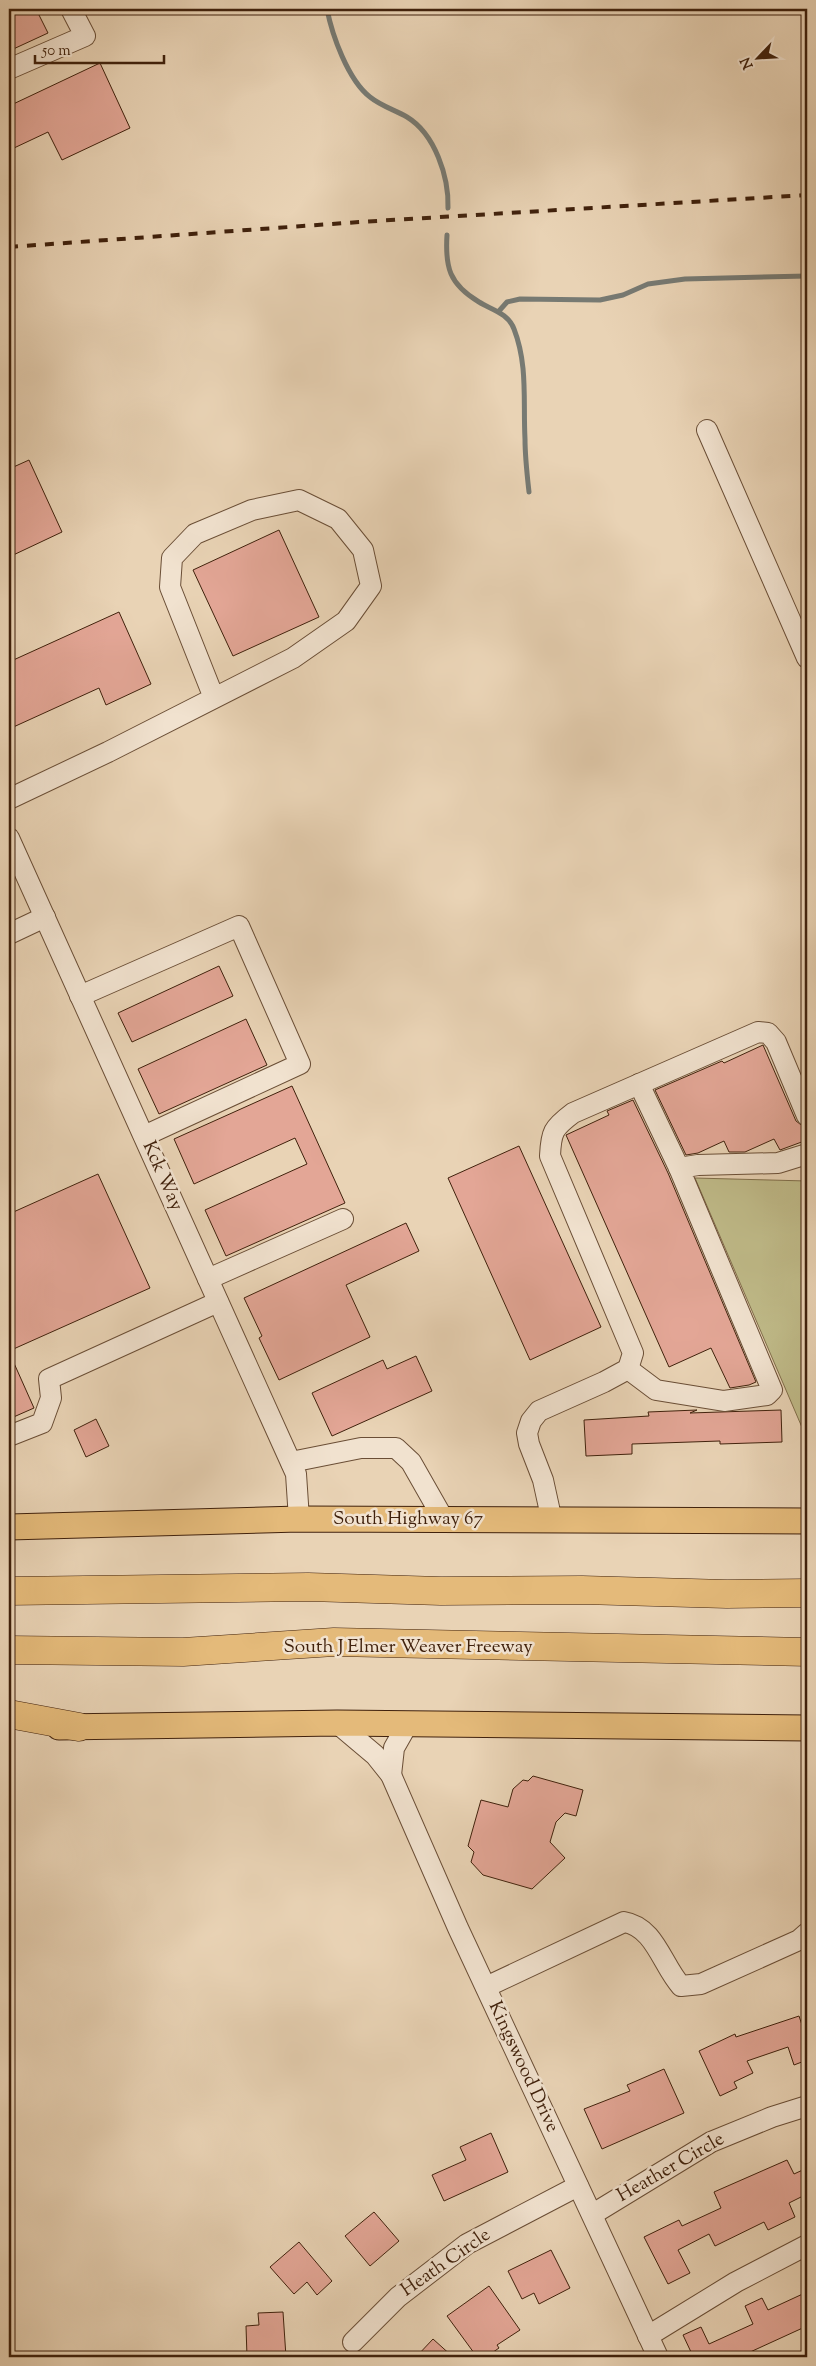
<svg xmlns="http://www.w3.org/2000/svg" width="816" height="2366" font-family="'Sorts Mill Goudy',serif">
  <rect width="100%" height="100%" fill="#e9d3b5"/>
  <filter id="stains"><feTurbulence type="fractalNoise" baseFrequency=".004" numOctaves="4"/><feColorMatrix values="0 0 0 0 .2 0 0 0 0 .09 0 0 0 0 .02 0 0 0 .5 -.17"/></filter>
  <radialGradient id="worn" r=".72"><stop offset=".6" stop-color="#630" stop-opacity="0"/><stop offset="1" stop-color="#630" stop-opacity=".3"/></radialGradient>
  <polygon fill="#bfba88" stroke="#806e4a" points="695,1178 807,1181 807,1439"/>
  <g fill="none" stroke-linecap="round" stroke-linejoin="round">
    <g stroke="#777a73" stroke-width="5">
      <path d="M327 9C332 35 348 80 370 97 381 106 395 110 407 117 435 134 449 177 448 208"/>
      <path d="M447 235C445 267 449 284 479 302 492 310 508 313 514 329 528 365 523 401 525 439 525 457 527 474 529 492"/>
      <polyline points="499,311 507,302 520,299 600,300 623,295 648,284 685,279 807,276"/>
    </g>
  </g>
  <g fill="#e3a696" stroke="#40210c">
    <polygon points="9,9 36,9 48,33 9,51"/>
    <polygon points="100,63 130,128 62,160 48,132 14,148 9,138 9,106"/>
    <polygon points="29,460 62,532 9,557 9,469"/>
    <polygon points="279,530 319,617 233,656 193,570"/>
    <polygon points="119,612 151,684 106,705 99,688 9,729 9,662"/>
    <polygon points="219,966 233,996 132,1042 118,1013"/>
    <polygon points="246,1019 267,1065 159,1114 138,1069"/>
    <polygon points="763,1045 796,1121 804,1127 807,1140 780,1150 774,1139 745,1152 729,1152 724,1141 698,1153 686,1155 655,1090 722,1061 724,1063"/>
    <polygon points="292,1086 345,1203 226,1256 205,1210 307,1164 295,1138 194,1184 174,1139"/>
    <polygon points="633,1100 668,1173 756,1382 749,1385 730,1388 711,1348 669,1367 566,1135 609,1115 607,1111"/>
    <polygon points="519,1146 601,1327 530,1360 448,1178"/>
    <polygon points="98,1174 150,1288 9,1351 9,1214"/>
    <polygon points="406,1223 419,1251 346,1285 370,1337 279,1380 259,1338 262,1336 244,1298"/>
    <polygon points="9,1352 34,1408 9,1419"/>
    <polygon points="416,1356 432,1391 332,1436 312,1393 383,1360 387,1369"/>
    <polygon points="697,1410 690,1413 781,1410 782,1442 720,1444 720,1441 632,1444 632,1454 586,1456 584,1420 649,1416 648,1412"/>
    <polygon points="96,1419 109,1446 86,1457 74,1430"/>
    <polygon points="533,1776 583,1790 576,1816 565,1813 556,1822 550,1842 565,1858 532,1889 483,1875 471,1862 474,1852 468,1846 481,1800 508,1807 513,1789 523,1780 528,1781"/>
    <polygon points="799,2016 807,2040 807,2060 794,2065 788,2047 747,2061 753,2073 734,2082 737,2088 720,2096 699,2051 735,2034 736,2037"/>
    <polygon points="664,2069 684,2113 602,2149 584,2109 630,2091 627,2085"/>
    <polygon points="491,2133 508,2172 444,2201 432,2175 466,2160 460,2147"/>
    <polygon points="787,2160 794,2174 807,2168 807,2194 789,2203 795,2217 768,2230 764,2222 715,2246 709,2234 678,2250 690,2273 668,2284 644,2237 679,2220 682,2226 721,2208 714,2192"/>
    <polygon points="374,2212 399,2241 370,2266 345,2236"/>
    <polygon points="299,2242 332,2281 317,2295 307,2282 294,2294 270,2267"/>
    <polygon points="551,2250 570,2288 539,2304 534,2293 522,2299 508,2271"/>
    <polygon points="489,2286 520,2330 497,2345 499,2348 486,2357 477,2357 447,2316"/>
    <polygon points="807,2292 807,2326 748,2353 750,2357 680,2357 691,2352 683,2335 701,2327 709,2344 753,2324 745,2306 762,2298 768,2310"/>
    <polygon points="283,2312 286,2357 247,2357 246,2326 259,2325 258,2313"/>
    <polygon points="433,2339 453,2357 416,2357"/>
  </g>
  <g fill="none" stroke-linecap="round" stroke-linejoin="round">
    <defs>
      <g id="minor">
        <polyline points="9,69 85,36 71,9"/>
        <polyline points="707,430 807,658"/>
        <polyline points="9,799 108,752 293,658 346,621 371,586 363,550 338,519 299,500 252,510 195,534 172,558 170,587 214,698"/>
        <polyline points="9,838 296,1474 299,1519"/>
        <polyline points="9,934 45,917"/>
        <polyline points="80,996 239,926 300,1064 144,1136"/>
        <polyline points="639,1084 679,1168"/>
        <polyline points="208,1279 343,1219"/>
        <polyline points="628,1369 656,1390 724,1401 767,1395 772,1390 679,1168 698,1165 778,1163 807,1154"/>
        <polyline points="9,1436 42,1423 51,1398 49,1379 218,1302"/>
        <polyline points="291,1462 361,1448 396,1448 411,1462 444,1520"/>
        <path d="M552 1521 543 1480 529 1444 527 1433 531 1421 539 1411 604 1382 628 1369 633 1353 550 1156C551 1132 553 1128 573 1113L758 1032 768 1033 776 1042 807 1116"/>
        <polyline points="337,1723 375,1755 391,1775 458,1928 658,2357"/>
        <polyline points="391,1775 394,1748 407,1725"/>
        <path d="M486 1987 624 1922C655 1927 662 1965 681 1986L701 1984 799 1940 807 1933"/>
        <polyline points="593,2214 711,2142 772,2117 807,2106"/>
        <polyline points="648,2336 736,2282 807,2245"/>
        <polyline points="353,2342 398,2297 467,2244 578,2186"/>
      </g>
      <g id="major">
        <polyline points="9,1527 299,1519 807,1521"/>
        <polyline points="59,1727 337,1723 807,1728"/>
      </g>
      <g id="highway">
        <polyline points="9,1591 308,1587 441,1591 582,1590 727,1594 807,1593"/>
        <polyline points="9,1650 183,1652 334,1642 807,1652"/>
        <polyline points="9,1714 79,1727"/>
      </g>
    </defs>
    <use href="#minor" stroke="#6a4e36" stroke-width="22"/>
    <use href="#major" stroke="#40210c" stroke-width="27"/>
    <use href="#highway" stroke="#40210c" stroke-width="29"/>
    <use href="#minor" stroke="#f1e2cf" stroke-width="20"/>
    <use href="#major" stroke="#e4ba7a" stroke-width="25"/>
    <use href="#highway" stroke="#e4ba7a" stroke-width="28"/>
    <polyline stroke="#40210c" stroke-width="4" stroke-dasharray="9 9" stroke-linecap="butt" points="9,247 359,222 807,195"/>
  </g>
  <g text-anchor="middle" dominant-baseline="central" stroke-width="5" stroke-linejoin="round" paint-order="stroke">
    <g font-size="19" fill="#40210c" stroke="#f1e2cf">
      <text transform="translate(162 1176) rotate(66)">Kck Way</text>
      <text x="408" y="1519">South Highway 67</text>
      <text x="408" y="1647">South J Elmer Weaver Freeway</text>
      <text transform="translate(523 2067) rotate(65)">Kingswood Drive</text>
      <text transform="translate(671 2168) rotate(-30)">Heather Circle</text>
      <text transform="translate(446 2263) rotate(-35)">Heath Circle</text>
    </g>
  </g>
  <rect width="816" height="2366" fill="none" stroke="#e9d3b5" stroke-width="30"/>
  <rect x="10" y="10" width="796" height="2346" fill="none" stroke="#40210c" stroke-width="2.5"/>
  <rect x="15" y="15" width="786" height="2336" fill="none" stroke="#40210c"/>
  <g transform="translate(758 58) rotate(245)" stroke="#f1e2cf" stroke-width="4" paint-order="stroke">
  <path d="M0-4L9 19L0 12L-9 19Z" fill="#40210c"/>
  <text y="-8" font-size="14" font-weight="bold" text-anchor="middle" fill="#40210c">N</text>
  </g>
  <path d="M35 55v8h129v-8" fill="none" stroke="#40210c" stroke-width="2.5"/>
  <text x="42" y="55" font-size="15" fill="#40210c" stroke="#f1e2cf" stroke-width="4" paint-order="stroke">50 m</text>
  <rect width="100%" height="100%" filter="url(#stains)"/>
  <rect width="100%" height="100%" fill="url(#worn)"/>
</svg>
